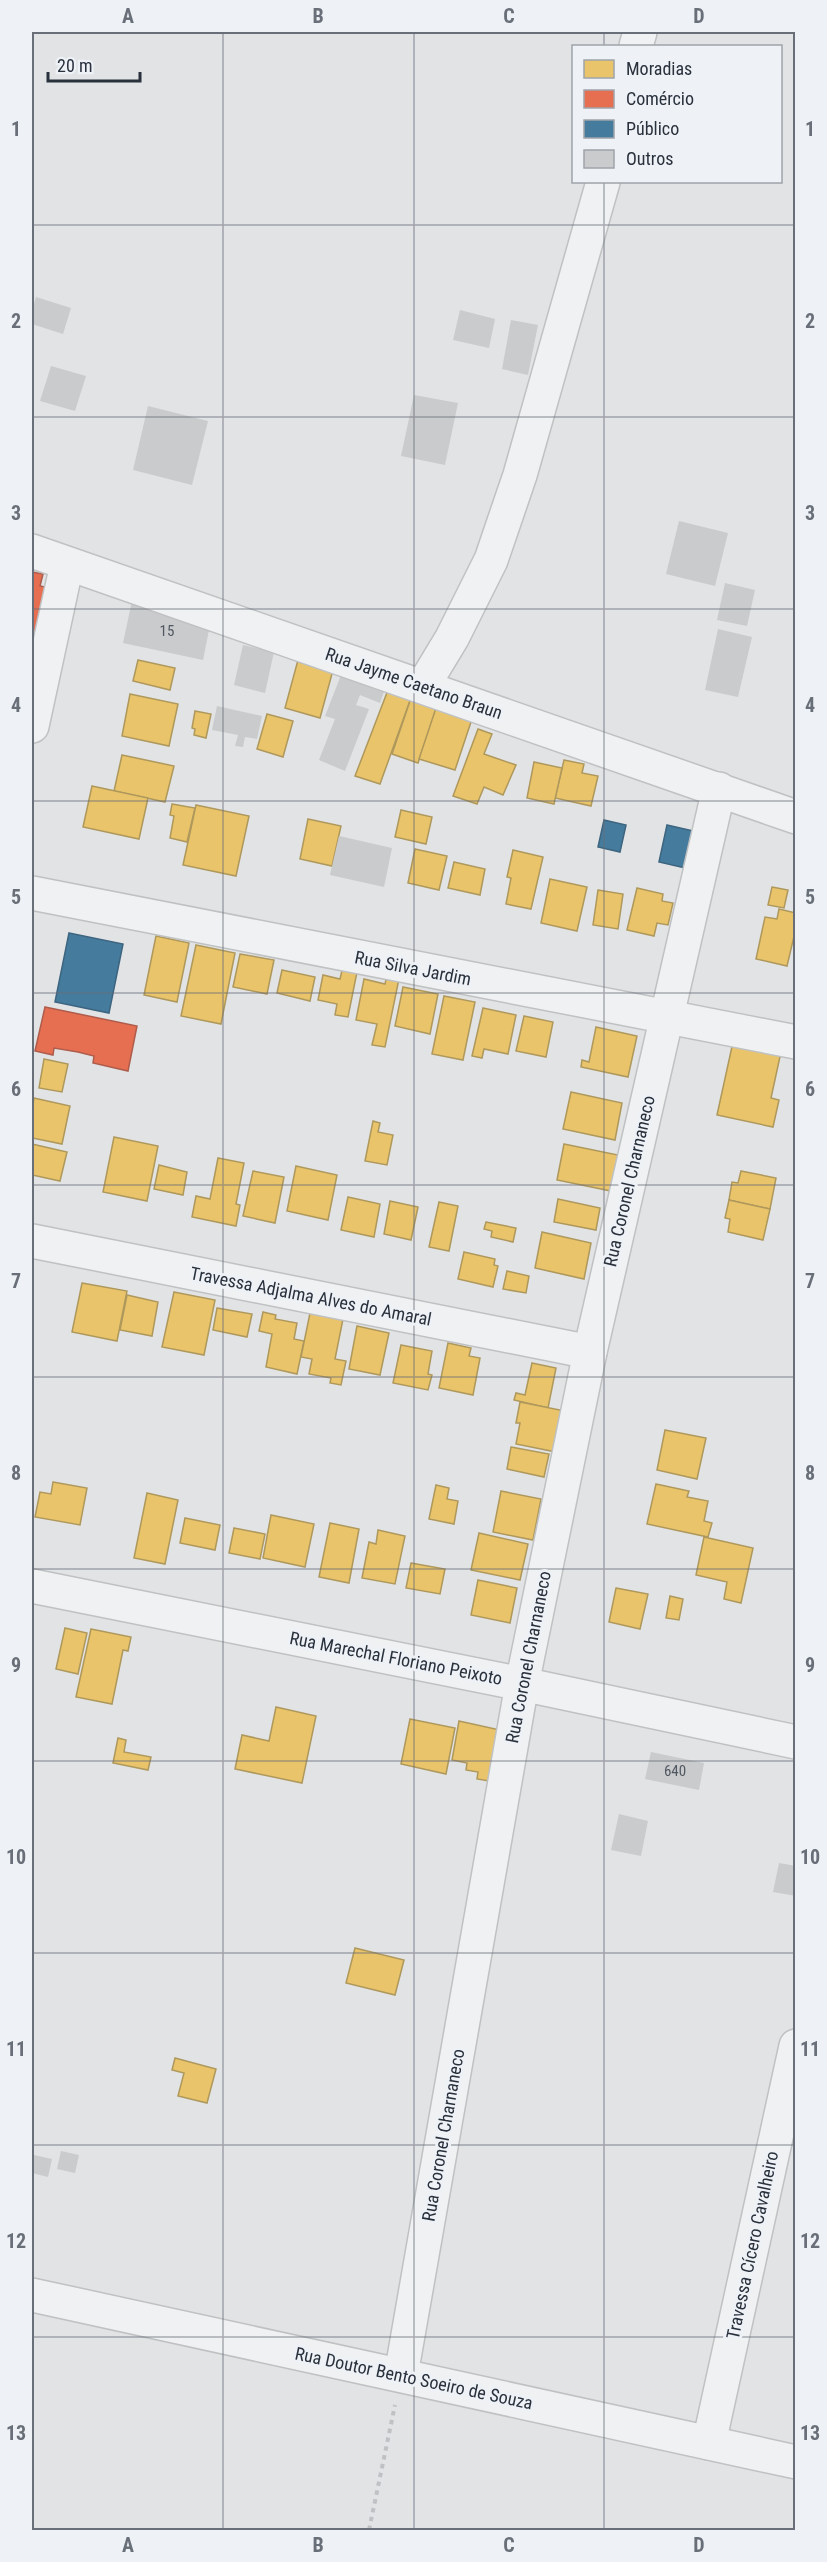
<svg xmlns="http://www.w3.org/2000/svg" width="827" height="2562" font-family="'Roboto Condensed',sans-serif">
  <rect width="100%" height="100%" fill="#e1e3e5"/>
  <g fill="#e9c46a" stroke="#af985c" stroke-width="1.5">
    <polygon points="138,660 175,668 170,690 133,681"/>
    <polygon points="298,660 333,670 320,718 285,708"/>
    <polygon points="388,690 411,698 380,784 355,776"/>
    <polygon points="130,694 178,704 169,746 122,736"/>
    <polygon points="411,698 437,707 418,763 392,754"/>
    <polygon points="436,708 472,719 455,770 419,759"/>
    <polygon points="195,711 211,714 206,738 194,735 195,729 192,728"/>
    <polygon points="267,714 293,721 283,757 257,749"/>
    <polygon points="478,729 492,734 484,754 516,765 503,795 484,787 477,804 453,796"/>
    <polygon points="122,755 174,766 165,802 114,791"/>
    <polygon points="564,760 584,764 582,773 598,776 591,806 555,798"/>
    <polygon points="534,762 562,768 554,804 527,798"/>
    <polygon points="92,786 148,798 139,839 83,827"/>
    <polygon points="172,804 195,808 187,842 170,838 174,816 170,815"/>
    <polygon points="196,805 249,816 236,876 183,865"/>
    <polygon points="401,810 432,817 426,844 395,837"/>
    <polygon points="308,819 341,826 332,866 300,859"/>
    <polygon points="415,849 447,856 439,890 408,883"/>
    <polygon points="513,850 543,857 531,909 506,904 511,878 507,877"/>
    <polygon points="454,862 485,869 480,895 448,888"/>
    <polygon points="550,879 587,887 577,931 541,923"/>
    <polygon points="772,887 788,890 784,908 768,905"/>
    <polygon points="637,888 663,894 662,901 673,903 668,925 657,923 654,936 627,930"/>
    <polygon points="598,890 623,894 618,929 593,925"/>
    <polygon points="779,909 796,913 796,928 787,966 756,959 765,917 777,919"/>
    <polygon points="156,936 189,943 177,1002 144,995"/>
    <polygon points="196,945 235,953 221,1024 181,1016"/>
    <polygon points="240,954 274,960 267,994 233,987"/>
    <polygon points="345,958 359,962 348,1017 335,1015 337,1004 318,1000 323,975 340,979"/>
    <polygon points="389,966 401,969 385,1047 372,1045 377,1024 356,1020 364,979 385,984"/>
    <polygon points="282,970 315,977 310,1001 277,993"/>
    <polygon points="403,987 438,994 430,1034 395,1026"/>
    <polygon points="444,996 475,1002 463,1060 432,1054"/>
    <polygon points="483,1008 516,1015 508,1054 484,1049 482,1058 472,1056"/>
    <polygon points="524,1016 553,1022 546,1057 516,1051"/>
    <polygon points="596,1027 637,1036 628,1077 581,1067 582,1060 589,1062"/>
    <polygon points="733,1042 781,1052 771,1098 779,1100 773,1127 717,1115"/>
    <polygon points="44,1059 68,1064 62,1092 39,1088"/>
    <polygon points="571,1092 622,1103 615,1140 563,1129"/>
    <polygon points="34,1098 70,1106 62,1144 32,1138 32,1110"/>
    <polygon points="373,1121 380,1123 378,1132 393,1135 387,1165 365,1161"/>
    <polygon points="114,1137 158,1146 147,1201 103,1192"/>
    <polygon points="32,1144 67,1152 60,1181 32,1175"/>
    <polygon points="564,1144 618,1155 611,1191 557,1180"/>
    <polygon points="218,1158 244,1163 236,1204 240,1205 236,1226 192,1217 196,1196 210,1199"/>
    <polygon points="159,1165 187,1172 183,1195 154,1189"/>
    <polygon points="296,1166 337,1175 328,1220 287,1211"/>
    <polygon points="253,1171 284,1177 275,1223 243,1216"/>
    <polygon points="741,1171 776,1178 770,1209 729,1200 732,1182 738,1183"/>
    <polygon points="348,1197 380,1204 374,1237 341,1230"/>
    <polygon points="558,1199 600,1208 596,1230 554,1222"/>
    <polygon points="729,1200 770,1209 763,1240 728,1232 730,1219 725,1218"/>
    <polygon points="390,1201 418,1207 411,1240 384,1234"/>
    <polygon points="439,1202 458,1206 449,1251 429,1247"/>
    <polygon points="486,1222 516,1228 513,1242 491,1237 492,1231 484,1229"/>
    <polygon points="542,1232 591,1243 584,1279 535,1268"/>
    <polygon points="464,1252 495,1259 494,1265 498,1266 493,1287 458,1279"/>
    <polygon points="507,1271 529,1276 526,1293 503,1289"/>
    <polygon points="82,1283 127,1291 117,1341 72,1332"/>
    <polygon points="174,1292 215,1300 204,1355 162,1347"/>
    <polygon points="127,1295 158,1302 152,1336 120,1330"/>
    <polygon points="217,1308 252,1314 247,1337 213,1330"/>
    <polygon points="263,1312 276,1315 275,1319 297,1323 294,1339 304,1341 297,1374 266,1367 272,1334 259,1331"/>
    <polygon points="310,1313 343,1319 335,1359 346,1361 341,1385 330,1383 331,1378 309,1374 312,1359 301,1357"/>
    <polygon points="357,1326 389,1333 380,1375 349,1369"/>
    <polygon points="448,1343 471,1348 469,1356 480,1358 473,1395 439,1388"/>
    <polygon points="401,1345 432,1351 428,1374 432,1375 428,1390 393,1383"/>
    <polygon points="532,1363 556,1368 548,1408 514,1400 516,1393 525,1395"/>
    <polygon points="520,1402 565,1411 556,1452 516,1444 520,1423 516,1423"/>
    <polygon points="665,1430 706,1438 697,1479 657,1470"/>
    <polygon points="511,1447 549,1454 544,1477 507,1469"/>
    <polygon points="53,1482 87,1488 80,1525 35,1517 40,1492 51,1494"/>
    <polygon points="656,1484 689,1491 687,1497 708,1501 704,1521 712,1523 708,1537 647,1524"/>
    <polygon points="436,1485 449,1488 447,1499 458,1501 454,1524 429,1519"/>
    <polygon points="501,1491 541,1499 533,1540 493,1532"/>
    <polygon points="147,1493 178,1500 165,1564 134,1558"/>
    <polygon points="271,1515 314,1524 305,1567 263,1558"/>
    <polygon points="185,1518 220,1525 215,1550 180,1543"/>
    <polygon points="330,1523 359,1529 349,1583 319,1577"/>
    <polygon points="234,1528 265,1534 260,1559 229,1553"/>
    <polygon points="378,1530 405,1536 395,1584 362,1578 369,1542 376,1544"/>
    <polygon points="479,1533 528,1544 520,1580 471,1570"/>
    <polygon points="704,1537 753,1548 741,1603 724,1599 727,1582 696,1575"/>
    <polygon points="411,1563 445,1569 440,1594 406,1588"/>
    <polygon points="478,1580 517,1588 510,1623 471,1615"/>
    <polygon points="616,1588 648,1594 640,1629 609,1622"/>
    <polygon points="670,1596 683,1599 679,1620 666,1618"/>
    <polygon points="65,1628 87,1633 78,1674 56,1669"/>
    <polygon points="91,1629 131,1637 128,1651 123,1650 112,1704 76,1697"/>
    <polygon points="276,1707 316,1716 302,1783 235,1769 242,1735 269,1741"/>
    <polygon points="410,1719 455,1728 446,1774 401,1764"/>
    <polygon points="459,1721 500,1730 489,1781 477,1779 478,1772 466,1770 467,1763 452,1760"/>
    <polygon points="118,1738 126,1740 124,1752 151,1757 148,1770 113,1763"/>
    <polygon points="355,1948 404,1960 395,1995 346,1983"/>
    <polygon points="175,2058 216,2069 207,2103 178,2096 184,2073 172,2070"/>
  </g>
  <g fill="#e76f51" stroke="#ae5c4b" stroke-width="1.5">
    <polygon points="32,572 43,574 40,586 55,589 32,677"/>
    <polygon points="45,1007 137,1026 128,1071 93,1063 94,1056 78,1052 54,1048 53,1055 35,1051"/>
  </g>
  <g fill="#457b9d" stroke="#3d6580" stroke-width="1.5">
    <polygon points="604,820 626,825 620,852 598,847"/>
    <polygon points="667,825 698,832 690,869 659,862"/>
    <polygon points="69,933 123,944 109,1013 55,1002"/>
  </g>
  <g fill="#c9cbcd">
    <polygon points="36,297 71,308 63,334 32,324 32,311"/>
    <polygon points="460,310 495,319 489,348 453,340"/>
    <polygon points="511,320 538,325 528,375 502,369"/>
    <polygon points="51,366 86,376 75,411 40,401"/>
    <polygon points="414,395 458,403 445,465 401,456"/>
    <polygon points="148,406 208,421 192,485 133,470"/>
    <polygon points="679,521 728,533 715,586 666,574"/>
    <polygon points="725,583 755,590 747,626 717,620"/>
    <polygon points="133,596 211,620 203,660 123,643"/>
    <polygon points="718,629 752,637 738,697 705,690"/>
    <polygon points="243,645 274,652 265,693 234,685"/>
    <polygon points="343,670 386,686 380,703 360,695 356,705 369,709 345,771 319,760 335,719 325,716"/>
    <polygon points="217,706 262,716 257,739 245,737 243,747 235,746 238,735 212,730"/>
    <polygon points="339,836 392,848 384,887 330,875"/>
    <polygon points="651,1752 704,1763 699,1790 645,1779"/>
    <polygon points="619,1814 648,1821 641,1856 611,1850"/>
    <polygon points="779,1863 796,1866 796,1896 773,1892"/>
    <polygon points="61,2151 79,2155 75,2173 57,2169"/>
    <polygon points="34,2155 52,2159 48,2177 32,2173"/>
  </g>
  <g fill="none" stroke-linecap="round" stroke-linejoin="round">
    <defs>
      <g id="minor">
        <polyline points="636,46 640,32"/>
        <polyline points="32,551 796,817"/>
        <polyline points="423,686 452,638 491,560 520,475 603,182"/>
        <polyline points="32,726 67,564"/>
        <polyline points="32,893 796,1042"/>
        <polyline points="32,1241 590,1352"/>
        <polyline points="32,1586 522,1684 796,1742"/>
        <polyline points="32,2295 796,2462"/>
        <polyline points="401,2375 522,1684 590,1352 719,789"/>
        <polyline points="709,2443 796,2046"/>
      </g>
    </defs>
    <use href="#minor" stroke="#bfc1c3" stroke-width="36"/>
    <polyline stroke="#bfc1c4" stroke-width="4" stroke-dasharray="4.5 4.5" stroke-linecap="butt" points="369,2530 395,2405"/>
    <use href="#minor" stroke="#f0f1f2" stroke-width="33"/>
  </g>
  <path fill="none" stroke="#696f78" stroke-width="1.5" stroke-opacity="0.55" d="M223 32V2530M414 32V2530M604 32V46M604 182V2530M32 225H796M32 417H796M32 609H796M32 801H796M32 993H796M32 1185H796M32 1377H796M32 1569H796M32 1761H796M32 1953H796M32 2145H796M32 2337H796"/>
  <g text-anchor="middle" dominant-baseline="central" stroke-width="6" stroke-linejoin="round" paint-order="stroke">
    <g font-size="15" fill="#525862">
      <text x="167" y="631">15</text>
      <text x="675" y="1771">640</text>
    </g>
    <g font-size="18" fill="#29313d" stroke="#eef1f5">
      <text transform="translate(414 683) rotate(19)">Rua Jayme Caetano Braun</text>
      <text transform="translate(413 968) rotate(11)">Rua Silva Jardim</text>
      <text transform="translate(629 1181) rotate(-77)">Rua Coronel Charnaneco</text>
      <text transform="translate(311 1296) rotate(11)">Travessa Adjalma Alves do Amaral</text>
      <text transform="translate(528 1657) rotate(-79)">Rua Coronel Charnaneco</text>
      <text transform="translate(396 1658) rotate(11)">Rua Marechal Floriano Peixoto</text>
      <text transform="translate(443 2135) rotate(-80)">Rua Coronel Charnaneco</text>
      <text transform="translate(752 2245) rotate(-78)">Travessa Cícero Cavalheiro</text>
      <text transform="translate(414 2378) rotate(12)">Rua Doutor Bento Soeiro de Souza</text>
    </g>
  </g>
  <rect width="827" height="2562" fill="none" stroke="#eef1f5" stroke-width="66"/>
  <rect x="572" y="45" width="210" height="138" fill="#eef1f5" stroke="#9fa4ab" stroke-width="1.5"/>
  <rect x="584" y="60" width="30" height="18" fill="#e9c46a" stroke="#9fa4ab" stroke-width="1.5"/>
  <text x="626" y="75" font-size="18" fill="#29313d">Moradias</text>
  <rect x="584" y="90" width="30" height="18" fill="#e76f51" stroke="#9fa4ab" stroke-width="1.5"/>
  <text x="626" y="105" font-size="18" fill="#29313d">Comércio</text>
  <rect x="584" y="120" width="30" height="18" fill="#457b9d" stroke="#9fa4ab" stroke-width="1.5"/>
  <text x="626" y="135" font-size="18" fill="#29313d">Público</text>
  <rect x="584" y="150" width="30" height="18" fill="#c9cbcd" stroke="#9fa4ab" stroke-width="1.5"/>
  <text x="626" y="165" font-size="18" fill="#29313d">Outros</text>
  <path d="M48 72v9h92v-9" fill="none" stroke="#29313d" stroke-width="3"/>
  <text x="57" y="72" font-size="18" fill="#29313d" stroke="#eef1f5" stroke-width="4.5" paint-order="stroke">20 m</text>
  <rect x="33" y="33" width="761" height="2496" fill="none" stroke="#696f78" stroke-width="2"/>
  <g font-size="20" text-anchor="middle" font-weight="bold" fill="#696f78">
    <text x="128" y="23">A</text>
    <text x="318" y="23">B</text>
    <text x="509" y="23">C</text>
    <text x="699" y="23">D</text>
    <text x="16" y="136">1</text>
    <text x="810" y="136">1</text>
    <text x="16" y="328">2</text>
    <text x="810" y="328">2</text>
    <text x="16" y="520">3</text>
    <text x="810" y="520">3</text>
    <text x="16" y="712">4</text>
    <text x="810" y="712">4</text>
    <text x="16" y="904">5</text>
    <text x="810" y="904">5</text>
    <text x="16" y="1096">6</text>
    <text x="810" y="1096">6</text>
    <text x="16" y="1288">7</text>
    <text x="810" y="1288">7</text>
    <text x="16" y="1480">8</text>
    <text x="810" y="1480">8</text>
    <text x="16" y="1672">9</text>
    <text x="810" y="1672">9</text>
    <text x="16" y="1864">10</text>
    <text x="810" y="1864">10</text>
    <text x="16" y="2056">11</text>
    <text x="810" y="2056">11</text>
    <text x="16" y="2248">12</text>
    <text x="810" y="2248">12</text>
    <text x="16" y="2440">13</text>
    <text x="810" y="2440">13</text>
    <text x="128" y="2552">A</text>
    <text x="318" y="2552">B</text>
    <text x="509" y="2552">C</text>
    <text x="699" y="2552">D</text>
  </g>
</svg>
